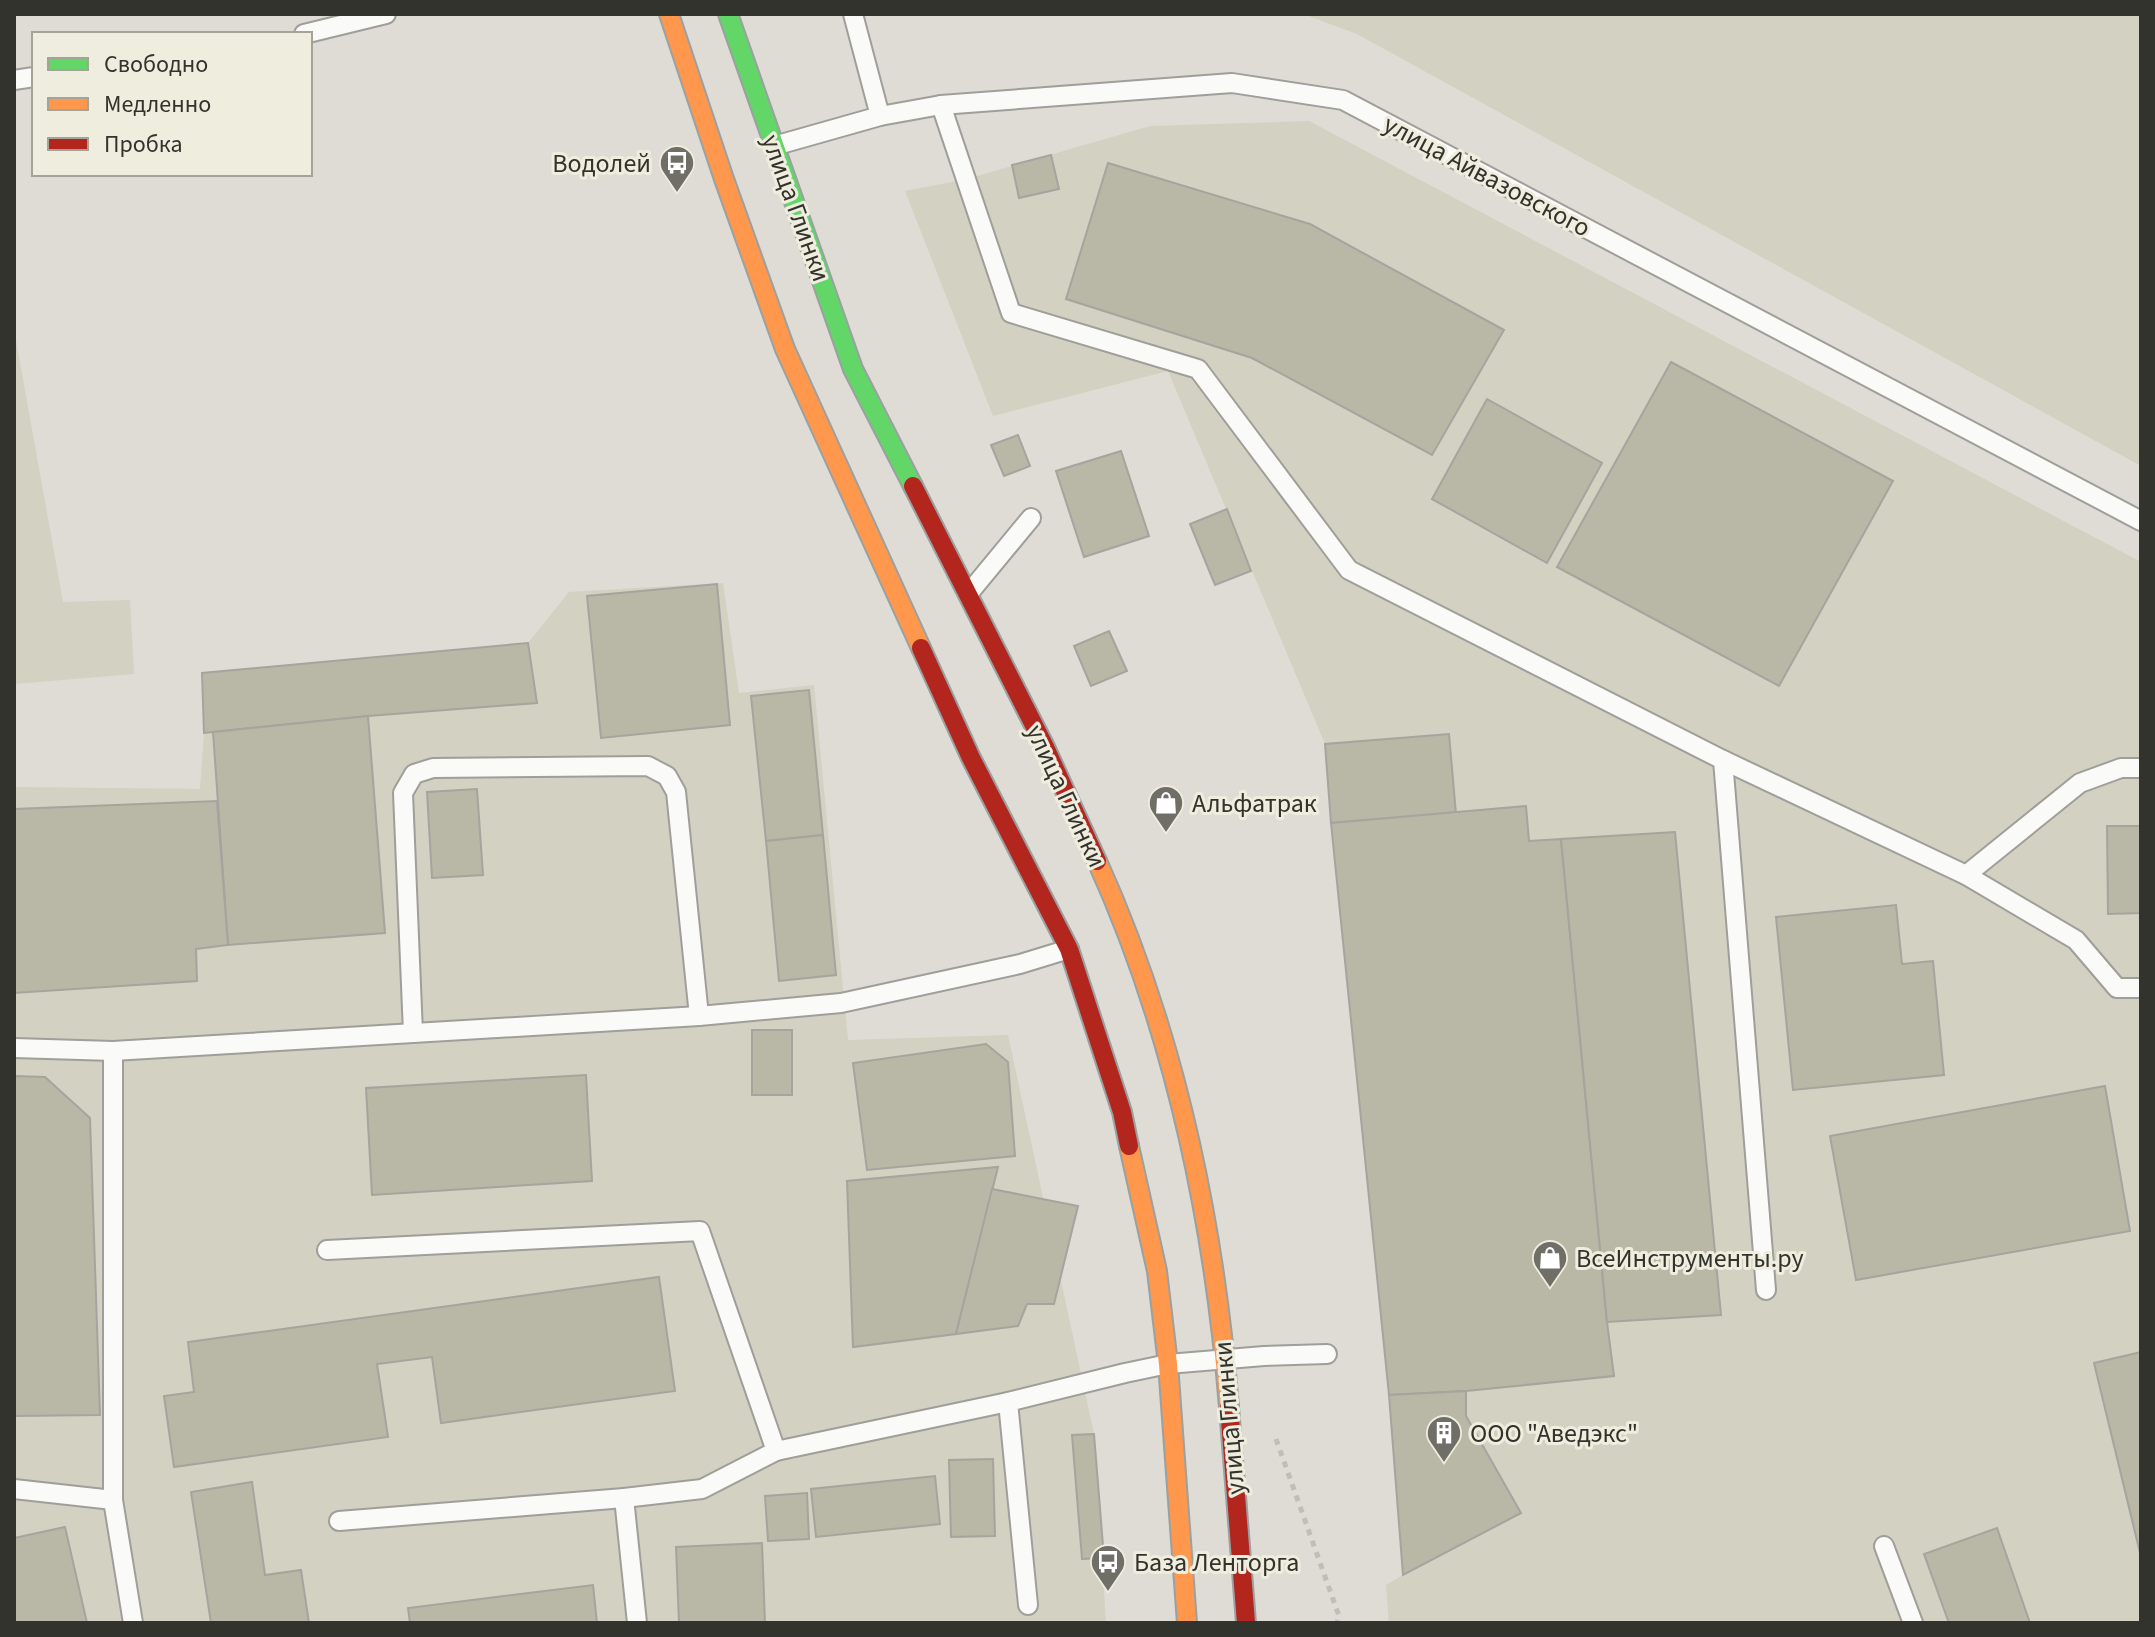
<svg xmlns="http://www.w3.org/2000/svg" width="2155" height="1637" font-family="'Source Sans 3',sans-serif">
  <rect width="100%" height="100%" fill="#dedcd4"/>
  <g fill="#d3d1c2">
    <polygon points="1303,14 2141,14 2141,466 1357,34"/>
    <polygon points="1309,121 2141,562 2141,1623 1389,1623 1386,1585 1403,1575 1389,1395 1325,744 1168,371 993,416 905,191 967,179 1150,126"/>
    <polygon points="14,329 63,602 130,600 134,674 14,684"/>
    <polygon points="723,583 739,693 814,685 848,1040 1008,1035 1094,1434 1106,1623 14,1623 14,787 200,789 204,733 202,673 528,643 569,592"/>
  </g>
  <g fill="#b9b7a6" stroke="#a5a49e" stroke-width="2">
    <polygon points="1051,155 1059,189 1019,198 1012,165"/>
    <polygon points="1108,163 1310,224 1504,330 1432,455 1252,358 1066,299"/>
    <polygon points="1671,362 1893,481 1779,686 1557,567"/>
    <polygon points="1487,399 1602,463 1547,563 1432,499"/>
    <polygon points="1018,435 1030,466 1004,476 991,445"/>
    <polygon points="1121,451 1149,536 1084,557 1056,471"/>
    <polygon points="1227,509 1251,571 1215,585 1190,524"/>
    <polygon points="717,584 730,725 601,738 587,596"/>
    <polygon points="1109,631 1127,671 1091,686 1074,646"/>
    <polygon points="528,643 537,703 368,716 204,733 202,673"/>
    <polygon points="809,690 823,835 766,841 751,696"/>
    <polygon points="368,716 385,933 228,945 213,732"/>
    <polygon points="1449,734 1456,814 1331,823 1325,744"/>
    <polygon points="477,789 483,875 432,878 427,792"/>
    <polygon points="217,801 228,945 196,949 197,981 14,993 14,809"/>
    <polygon points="1526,806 1529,841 1561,839 1607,1322 1614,1376 1466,1391 1389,1395 1331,823"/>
    <polygon points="2107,826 2141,826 2141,913 2108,914"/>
    <polygon points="1675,832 1721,1315 1607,1322 1561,839"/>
    <polygon points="823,835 836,975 779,981 766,841"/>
    <polygon points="1896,905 1902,964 1933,961 1944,1075 1793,1090 1776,917"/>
    <rect x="752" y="1030" width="40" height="65"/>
    <polygon points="986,1044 1008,1062 1015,1156 867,1170 853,1063"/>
    <polygon points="586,1075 592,1181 372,1195 366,1088"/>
    <polygon points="14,1076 45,1077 90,1118 100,1415 14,1416"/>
    <polygon points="2105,1086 2130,1231 1856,1280 1830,1136"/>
    <polygon points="998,1167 956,1334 853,1347 847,1181"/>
    <polygon points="992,1189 1078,1206 1054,1304 1027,1304 1018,1326 956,1334"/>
    <polygon points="659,1277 675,1391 441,1423 432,1357 377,1364 388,1437 174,1467 164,1396 194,1392 188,1342"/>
    <polygon points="2141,1352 2141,1557 2094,1363"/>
    <polygon points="1466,1391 1466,1416 1521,1513 1403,1575 1389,1395"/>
    <polygon points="1094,1434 1104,1558 1082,1559 1072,1435"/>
    <polygon points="993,1459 995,1536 951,1537 949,1460"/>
    <polygon points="935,1476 940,1524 816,1537 811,1489"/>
    <polygon points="252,1482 265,1575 301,1570 309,1623 211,1623 191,1492"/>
    <polygon points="807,1493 809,1539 768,1541 765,1496"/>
    <polygon points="65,1527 87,1623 14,1623 14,1538"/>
    <polygon points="1997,1528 2030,1623 1949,1623 1924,1554"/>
    <polygon points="762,1543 765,1623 679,1623 676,1547"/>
    <polygon points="593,1585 597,1623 410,1623 408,1608"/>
  </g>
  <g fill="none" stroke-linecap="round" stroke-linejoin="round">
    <defs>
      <g id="lane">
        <polyline points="853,14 880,116"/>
        <polyline points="304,34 386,14"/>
        <polyline points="14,80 34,77"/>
        <polyline points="941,105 1011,313 1198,369 1349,570 1723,760 1766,1290"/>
        <polyline points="774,146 880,116 941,105 1232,83 1343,100 2141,521"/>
        <polyline points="969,593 1031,518"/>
        <polyline points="1723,760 1966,875 2076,940 2117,988 2141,988"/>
        <polyline points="1966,875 2080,783 2121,768 2141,768"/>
        <polyline points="413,1033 403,793 414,774 433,768 648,766 667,776 676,792 699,1016"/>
        <polyline points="14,1048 113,1051 699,1016 841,1003 1020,964 1069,949"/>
        <polyline points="113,1051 113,1500 133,1623"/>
        <polyline points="327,1250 700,1231 776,1451 1008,1402 1125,1373 1168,1364 1264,1356 1327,1354"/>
        <polyline points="1008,1402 1028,1605"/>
        <polyline points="14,1489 113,1500"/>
        <polyline points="624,1498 637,1623"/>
        <polyline points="339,1521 624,1498 702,1489 776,1451"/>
        <polyline points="1884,1546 1913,1623"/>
      </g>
      <polyline id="fast" points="728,14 853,369 913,486"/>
      <g id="slow">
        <polyline points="669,14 724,179 785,349 921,648"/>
        <path d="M1097 861C1174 1031 1214 1221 1229 1407"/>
        <polyline points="1129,1146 1157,1271 1168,1364 1187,1623"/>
      </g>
      <g id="jam">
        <polyline points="913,486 1045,747 1097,861"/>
        <polyline points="921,648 971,758 1069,949 1122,1112 1129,1146"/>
        <polyline points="1229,1407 1246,1623"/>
      </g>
    </defs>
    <use href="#lane" stroke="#9f9e99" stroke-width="22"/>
    <use href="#fast" stroke="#9aa1a2" stroke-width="22"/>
    <use href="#slow" stroke="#9aa1a2" stroke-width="22"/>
    <use href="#jam" stroke="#9aa1a2" stroke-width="22"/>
    <polyline stroke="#bebeba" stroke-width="5" stroke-dasharray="6 6" stroke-linecap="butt" points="1276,1439 1339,1616 1337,1623"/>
    <use href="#lane" stroke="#fafaf9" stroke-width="18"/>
    <use href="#fast" stroke="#63d668" stroke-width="18"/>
    <use href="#slow" stroke="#ff974d" stroke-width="18"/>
    <use href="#jam" stroke="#b3261e" stroke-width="18"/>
  </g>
  <defs>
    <symbol id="bus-pin" viewBox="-11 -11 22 30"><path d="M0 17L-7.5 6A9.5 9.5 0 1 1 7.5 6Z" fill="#6f6e67" stroke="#eeedde"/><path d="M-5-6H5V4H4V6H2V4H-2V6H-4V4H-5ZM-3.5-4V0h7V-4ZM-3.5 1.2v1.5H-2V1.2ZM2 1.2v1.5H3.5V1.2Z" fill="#fff"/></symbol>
    <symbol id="shop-pin" viewBox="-11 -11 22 30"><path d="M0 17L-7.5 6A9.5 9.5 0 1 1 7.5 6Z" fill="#6f6e67" stroke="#eeedde"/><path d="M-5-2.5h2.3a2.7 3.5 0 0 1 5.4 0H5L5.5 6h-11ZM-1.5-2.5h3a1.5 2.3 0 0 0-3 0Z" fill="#fff"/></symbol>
    <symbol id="building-pin" viewBox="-11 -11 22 30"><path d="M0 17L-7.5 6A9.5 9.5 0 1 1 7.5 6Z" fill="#6f6e67" stroke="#eeedde"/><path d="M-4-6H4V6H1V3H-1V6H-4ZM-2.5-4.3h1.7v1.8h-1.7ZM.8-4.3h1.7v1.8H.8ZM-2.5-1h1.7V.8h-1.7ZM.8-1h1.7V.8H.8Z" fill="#fff"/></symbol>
  </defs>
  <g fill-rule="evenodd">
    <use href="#bus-pin" x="657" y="143" width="40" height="54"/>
    <use href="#shop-pin" x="1146" y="783" width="40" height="54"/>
    <use href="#shop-pin" x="1530" y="1238" width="40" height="54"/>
    <use href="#building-pin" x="1424" y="1413" width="40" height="54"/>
    <use href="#bus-pin" x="1088" y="1542" width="40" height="54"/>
  </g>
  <g text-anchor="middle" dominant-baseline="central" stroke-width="6" stroke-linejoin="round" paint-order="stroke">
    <g font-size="26" fill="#33332d" stroke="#eeedde" text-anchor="start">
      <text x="651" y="163" text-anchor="end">Водолей</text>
      <text x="1192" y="803">Альфатрак</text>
      <text x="1576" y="1258">ВсеИнструменты.ру</text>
      <text x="1470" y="1433">ООО "Аведэкс"</text>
      <text x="1134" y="1562">База Ленторга</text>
    </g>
    <g font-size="26" fill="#33332d" stroke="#eeedde">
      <text transform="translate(1487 176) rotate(28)">улица Айвазовского</text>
      <text transform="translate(796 208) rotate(70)">улица Глинки</text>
      <text transform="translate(1066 796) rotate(65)">улица Глинки</text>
      <text transform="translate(1229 1418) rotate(-95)">улица Глинки</text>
    </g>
  </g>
  <rect width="2155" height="1637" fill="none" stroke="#33332d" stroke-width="32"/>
  <rect x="32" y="32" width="280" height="144" fill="#eeedde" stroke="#a3a397" stroke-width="2"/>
  <rect x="48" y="58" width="40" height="12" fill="#63d668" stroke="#a3a397" stroke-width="2"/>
  <text x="104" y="72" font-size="24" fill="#33332d">Свободно</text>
  <rect x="48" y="98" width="40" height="12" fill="#ff974d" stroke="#a3a397" stroke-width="2"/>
  <text x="104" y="112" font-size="24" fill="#33332d">Медленно</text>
  <rect x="48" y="138" width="40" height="12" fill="#b3261e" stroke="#a3a397" stroke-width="2"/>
  <text x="104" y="152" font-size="24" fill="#33332d">Пробка</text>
</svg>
